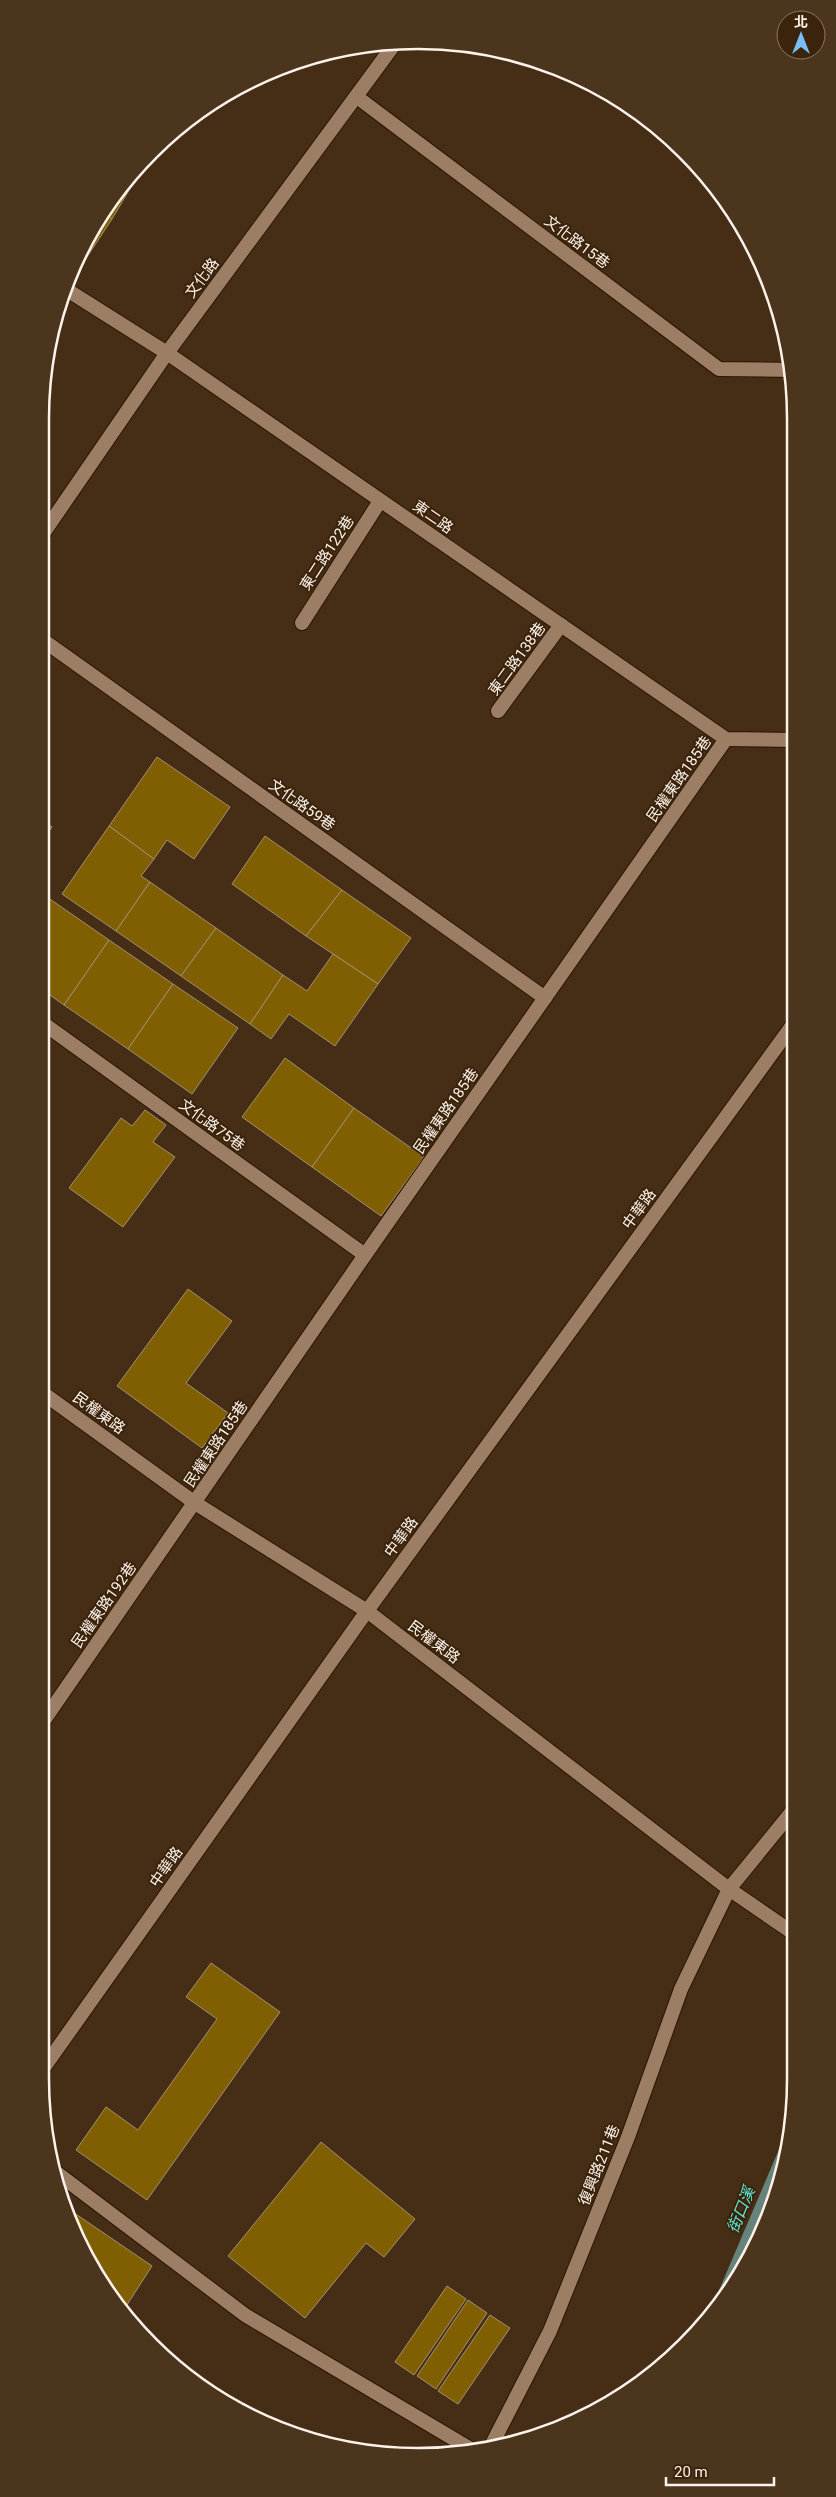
<svg xmlns="http://www.w3.org/2000/svg" width="836" height="2497" font-family="Roboto,'Noto Sans TC',sans-serif">
  <rect width="100%" height="100%" fill="#462e16"/>
  <g fill="none" stroke-linecap="round" stroke-linejoin="round">
    <polyline stroke="#66837c" stroke-width="11" points="720,2302 783,2154 791,2130"/>
  </g>
  <g fill="#805e02" stroke="#a3916f">
    <polygon points="154,148 112,219 102,211 104,208"/>
    <polygon points="102,211 112,219 83,263 77,258"/>
    <polygon points="157,757 230,807 194,859 167,840 154,859 109,826"/>
    <polygon points="40,819 52,827 40,844"/>
    <polygon points="109,826 154,859 141,876 150,882 116,931 62,894"/>
    <polygon points="265,836 342,890 306,936 232,884"/>
    <polygon points="150,882 216,928 181,976 116,931"/>
    <polygon points="342,890 411,938 378,984 306,936"/>
    <polygon points="44,895 109,940 64,1005 40,988 40,901"/>
    <polygon points="216,928 283,975 250,1024 181,976"/>
    <polygon points="109,940 173,984 128,1049 64,1005"/>
    <polygon points="333,954 378,984 335,1046 289,1014 271,1039 250,1024 283,975 307,991"/>
    <polygon points="173,984 238,1028 192,1094 128,1049"/>
    <polygon points="285,1058 354,1108 312,1167 242,1117"/>
    <polygon points="354,1108 424,1157 381,1216 312,1167"/>
    <polygon points="145,1110 166,1125 153,1142 175,1157 123,1227 69,1188 121,1118 132,1126"/>
    <polygon points="188,1289 232,1321 186,1383 228,1413 202,1448 117,1386"/>
    <polygon points="211,1963 280,2012 147,2200 76,2150 106,2107 138,2130 217,2019 186,1997"/>
    <polygon points="321,2142 415,2219 384,2257 366,2243 305,2318 228,2256"/>
    <polygon points="64,2206 152,2266 123,2311 69,2223"/>
    <polygon points="447,2286 466,2299 414,2375 395,2362"/>
    <polygon points="468,2300 487,2313 436,2389 417,2376"/>
    <polygon points="490,2315 510,2328 458,2404 438,2391"/>
  </g>
  <g fill="none" stroke-linecap="round" stroke-linejoin="round">
    <defs>
      <g id="service">
        <polyline points="357,97 719,369 793,370"/>
        <polyline points="302,623 380,501"/>
        <polyline points="40,638 545,998"/>
        <polyline points="498,711 561,625"/>
        <polyline points="40,1021 365,1255"/>
        <polyline points="40,1726 365,1255 726,739"/>
        <polyline points="53,2170 245,2315 474,2451"/>
        <polyline points="490,2448 550,2331 628,2137 681,1989 729,1889 795,1808"/>
      </g>
      <g id="minor">
        <polyline points="64,288 167,353 726,739 793,740"/>
        <polyline points="40,538 167,353 396,42"/>
        <polyline points="40,1391 195,1503 367,1611 729,1889 796,1935"/>
      </g>
      <polyline id="tertiary" points="40,2073 367,1611 794,1023"/>
    </defs>
    <use href="#service" stroke="#2c1500" stroke-width="16"/>
    <use href="#minor" stroke="#2c1500" stroke-width="16"/>
    <use href="#tertiary" stroke="#2c1500" stroke-width="16"/>
    <use href="#service" stroke="#9b7e64" stroke-width="14"/>
    <use href="#minor" stroke="#9b7e64" stroke-width="14"/>
    <use href="#tertiary" stroke="#9b7e64" stroke-width="14"/>
  </g>
  <g text-anchor="middle" dominant-baseline="central" stroke-width="4" stroke-linejoin="round" paint-order="stroke">
    <g font-size="15" fill="#fdf3eb" stroke="#3b240b">
      <text transform="translate(577 242) rotate(37)">文化路15巷</text>
      <text transform="translate(202 278) rotate(-53)">文化路</text>
      <text transform="translate(433 517) rotate(35)">東二路</text>
      <text transform="translate(327 553) rotate(-57)">東二路122巷</text>
      <text transform="translate(517 659) rotate(-54)">東二路138巷</text>
      <text transform="translate(679 779) rotate(-55)">民權東路185巷</text>
      <text transform="translate(302 805) rotate(35)">文化路59巷</text>
      <text transform="translate(446 1111) rotate(-55)">民權東路185巷</text>
      <text transform="translate(212 1125) rotate(36)">文化路75巷</text>
      <text transform="translate(639 1209) rotate(-54)">中華路</text>
      <text transform="translate(99 1413) rotate(36)">民權東路</text>
      <text transform="translate(216 1444) rotate(-56)">民權東路185巷</text>
      <text transform="translate(401 1537) rotate(-54)">中華路</text>
      <text transform="translate(104 1605) rotate(-55)">民權東路192巷</text>
      <text transform="translate(434 1642) rotate(37)">民權東路</text>
      <text transform="translate(166 1867) rotate(-55)">中華路</text>
      <text transform="translate(599 2165) rotate(-68)">復興路211巷</text>
    </g>
    <g font-size="16" font-style="italic" fill="#5aecda" stroke="#3b240b">
      <text transform="translate(741 2210) rotate(-68)">街口溪</text>
    </g>
  </g>
  <path d="M0 0H836V2497H0ZM418 49H418A369 369 0 0 1 787 418V2079A369 369 0 0 1 418 2448H418A369 369 0 0 1 49 2079V418A369 369 0 0 1 418 49Z" fill="#4b351d" fill-rule="evenodd"/>
  <path fill="none" stroke="#fdf3eb" stroke-width="2.5" d="M418 49H418A369 369 0 0 1 787 418V2079A369 369 0 0 1 418 2448H418A369 369 0 0 1 49 2079V418A369 369 0 0 1 418 49Z"/>
  <g transform="translate(801 35)"><circle r="24" fill="#3b240b" stroke="#897765"/>
  <path d="M0-4L9 19L0 12L-9 19Z" fill="#78bff7"/>
  <text y="-8" font-size="14" font-weight="bold" text-anchor="middle" fill="#fdf3eb">北</text>
  </g>
  <path d="M666 2477v8h108v-8" fill="none" stroke="#fdf3eb" stroke-width="2.5"/>
  <text x="674" y="2477" font-size="15" fill="#fdf3eb" stroke="#3b240b" stroke-width="4" paint-order="stroke">20 m</text>
</svg>
